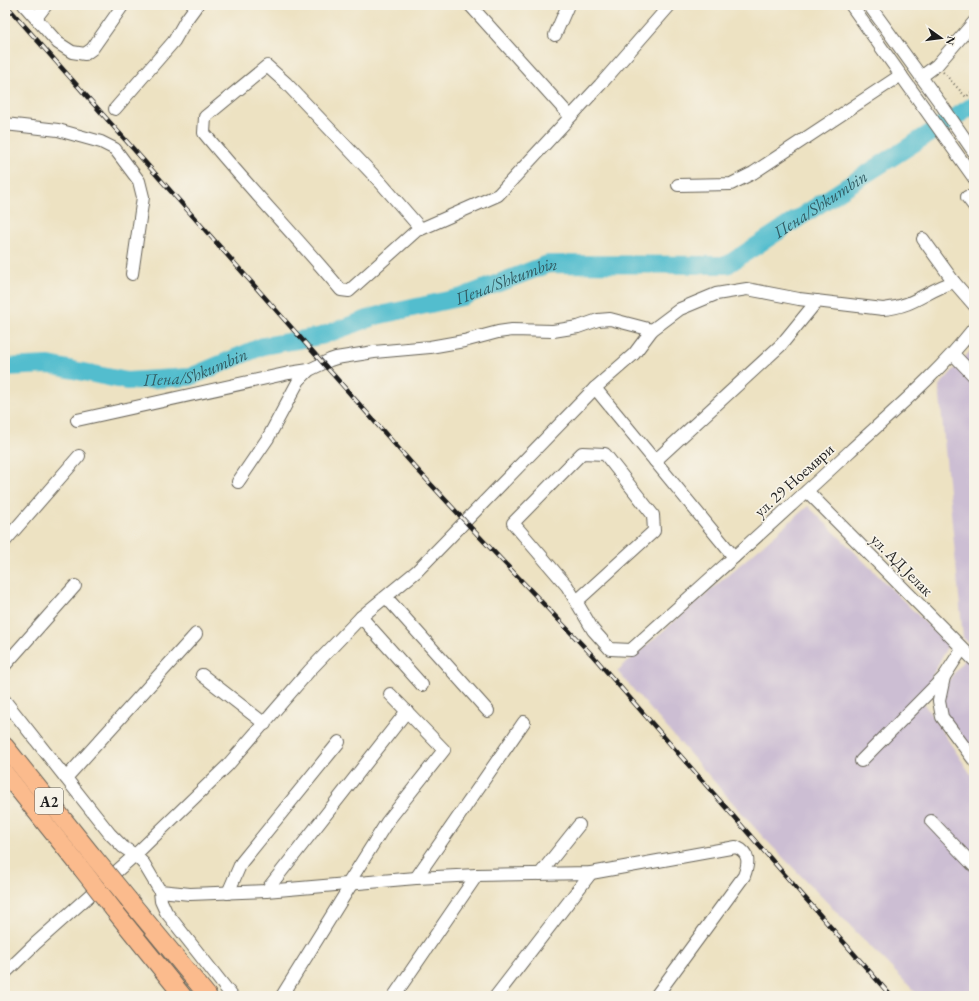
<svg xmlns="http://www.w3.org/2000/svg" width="979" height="1001" font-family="'EB Garamond',serif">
  <rect width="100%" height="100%" fill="#f7f3e8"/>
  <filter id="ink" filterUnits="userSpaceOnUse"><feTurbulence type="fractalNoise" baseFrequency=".025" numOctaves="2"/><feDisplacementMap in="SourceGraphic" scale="8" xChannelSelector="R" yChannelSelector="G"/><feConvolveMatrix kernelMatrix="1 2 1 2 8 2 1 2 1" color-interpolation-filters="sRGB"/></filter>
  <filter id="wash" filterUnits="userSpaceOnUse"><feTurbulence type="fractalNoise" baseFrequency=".012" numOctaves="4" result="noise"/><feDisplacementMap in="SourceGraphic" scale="16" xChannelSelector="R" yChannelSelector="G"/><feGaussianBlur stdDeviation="0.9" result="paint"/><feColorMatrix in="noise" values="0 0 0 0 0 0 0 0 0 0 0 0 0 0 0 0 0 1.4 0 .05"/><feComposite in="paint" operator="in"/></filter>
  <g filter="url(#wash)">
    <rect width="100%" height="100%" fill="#ede2c2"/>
    <g fill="#ccbed3">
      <polygon points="974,347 974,648 963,638 939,386"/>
      <polygon points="808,506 948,645 933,674 924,704 974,779 974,996 919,996 762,836 617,671"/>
      <polygon points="966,657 974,665 974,751 943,715 943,688"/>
    </g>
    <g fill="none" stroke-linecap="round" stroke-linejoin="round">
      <path stroke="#52bdce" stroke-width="18" id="s1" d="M5 367 49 365 127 381 190 377 263 346 321 336 376 316 462 297 548 264 727 265 866 174 974 105"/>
    </g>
  </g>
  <g filter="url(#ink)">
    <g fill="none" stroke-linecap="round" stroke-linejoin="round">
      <defs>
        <g id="minor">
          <polyline points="24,5 58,43 72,52 85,54 92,49 123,5"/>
          <polyline points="470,5 570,116"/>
          <polyline points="851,5 974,178"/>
          <polyline points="869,5 943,107 974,152"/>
          <polyline points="36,18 46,5"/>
          <polyline points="555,35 568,5"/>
          <polyline points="921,77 937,65 974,22"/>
          <polyline points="115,109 174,41 186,20 197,5"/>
          <polyline points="5,124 58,130 101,142 115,149 139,181 143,197 132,274"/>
          <polyline points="678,185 731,184 753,173 901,75"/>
          <polyline points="967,197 974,206"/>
          <path d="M421 229 381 183 286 83 267 66 205 117 204 133C248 187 296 236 341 290L349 291 417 230 421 229 498 195 600 85 670 5"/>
          <polyline points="923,239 954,282 974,305"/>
          <polyline points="953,354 974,376"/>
          <polyline points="595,388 734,557"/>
          <polyline points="77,420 289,373 309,370"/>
          <polyline points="655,461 781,345 817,301"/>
          <polyline points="238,482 268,438 299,380 309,370 330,360 336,358 374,352 430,347 464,341 498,332 512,330 553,331 578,327 598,320 610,319 652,330"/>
          <polyline points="807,491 974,660"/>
          <polyline points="5,541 79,456"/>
          <polyline points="386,597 488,711"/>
          <path d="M577 601 654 531 653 515 605 454 582 453 513 523 567 586 593 630 610 649 631 650C703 585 776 520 848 453 891 413 937 375 974 328"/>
          <polyline points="361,617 422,685"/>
          <polyline points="962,649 944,677 939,701 942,717 974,760"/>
          <polyline points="5,665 75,586"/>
          <polyline points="202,675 265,724"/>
          <polyline points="5,701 110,834 123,847 135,855 144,864 160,891 161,901 166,912 232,996"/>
          <polyline points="861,761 944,677"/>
          <polyline points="66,778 196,634"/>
          <polyline points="931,821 974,866"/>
          <polyline points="540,874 579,825"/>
          <polyline points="416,878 524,722"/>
          <polyline points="348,884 387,822 444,750 390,694"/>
          <path d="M160 891 190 894 266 891 416 878 477 875 591 873 736 847C750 853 749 863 744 876L656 996"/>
          <polyline points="266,891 407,711"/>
          <polyline points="228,893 241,863 339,742"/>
          <path d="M5 973 36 943 135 855 227 766 310 670 361 617 417 571 595 388 634 354 652 330 680 309 716 294 747 289 799 299 883 309C914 307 927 290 954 282"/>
          <polyline points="282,996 352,883"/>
          <polyline points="394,996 477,875"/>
          <polyline points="496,996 591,873"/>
        </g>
        <g id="highway">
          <polyline points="5,746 93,856"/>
          <polyline points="5,773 81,868"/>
          <polyline points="129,900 208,996"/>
          <polyline points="113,909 183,996"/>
        </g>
      </defs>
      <use href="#minor" stroke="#656156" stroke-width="14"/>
      <use href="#highway" stroke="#656156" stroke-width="19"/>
      <polyline stroke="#656156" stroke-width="2" stroke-dasharray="1 3" stroke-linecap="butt" points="943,72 966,97 974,90"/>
      <use href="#minor" stroke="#fff" stroke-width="12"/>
      <use href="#highway" stroke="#fbbb8d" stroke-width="17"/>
      <defs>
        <polyline id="rail" points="6,5 414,466 476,533 593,656 891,996"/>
      </defs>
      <use href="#rail" stroke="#1c1c1c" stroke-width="4.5"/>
      <use href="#rail" stroke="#f7f3e8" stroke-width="3" stroke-dasharray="9" stroke-linecap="butt"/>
      <defs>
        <g id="highway-bridge">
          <polyline points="93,856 129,900"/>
          <polyline points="81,868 113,909"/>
        </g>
      </defs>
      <use href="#highway-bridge" stroke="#656156" stroke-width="19" stroke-linecap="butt"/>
      <use href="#highway-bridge" stroke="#fbbb8d" stroke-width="17"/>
    </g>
  </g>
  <g text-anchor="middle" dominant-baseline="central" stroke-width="3.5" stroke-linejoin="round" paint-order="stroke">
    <rect fill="#f7f3e8" stroke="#5e5c59" stroke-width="1" x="35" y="788" width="28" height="26" rx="3"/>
    <g font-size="15" font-weight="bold" fill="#1c1c1c">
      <text x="49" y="801">A2</text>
    </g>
    <g font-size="16" fill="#1c1c1c" stroke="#f7f3e8">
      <text transform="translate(794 480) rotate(-42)">ул. 29 Ноември</text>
      <text transform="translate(902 565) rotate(45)">ул. АД Јелак</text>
    </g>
    <g font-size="17" font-style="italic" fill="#325c63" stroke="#f7f3e8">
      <text stroke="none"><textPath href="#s1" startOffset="854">Пена/Shkumbin</textPath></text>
      <text stroke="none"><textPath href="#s1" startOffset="519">Пена/Shkumbin</textPath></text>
      <text stroke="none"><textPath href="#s1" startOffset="194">Пена/Shkumbin</textPath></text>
    </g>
  </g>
  <rect width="979" height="1001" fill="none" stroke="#f7f3e8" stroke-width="20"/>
  <g transform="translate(941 38) rotate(104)" stroke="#f7f3e8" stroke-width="3" paint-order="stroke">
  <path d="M0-3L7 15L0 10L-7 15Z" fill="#1c1c1c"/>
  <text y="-6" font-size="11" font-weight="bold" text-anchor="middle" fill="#1c1c1c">N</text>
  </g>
</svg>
